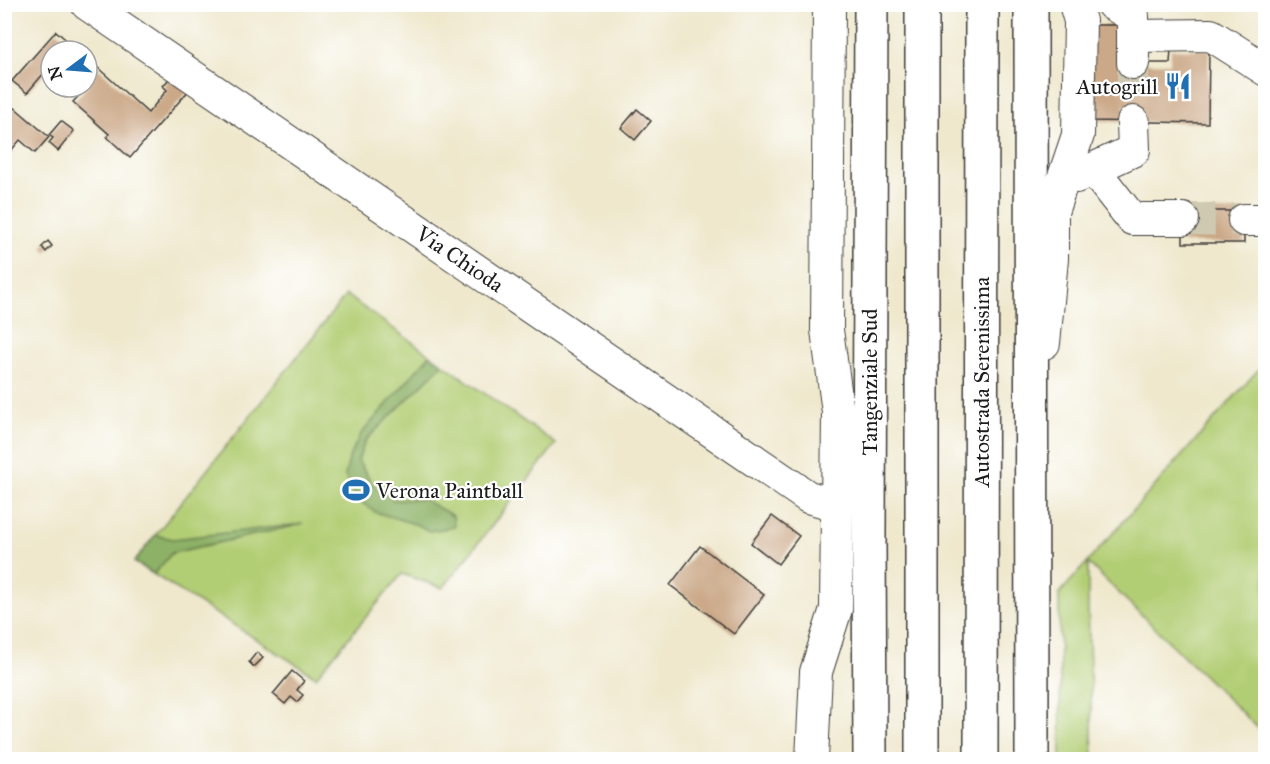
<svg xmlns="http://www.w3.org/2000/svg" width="1270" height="764" font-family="'IM FELL Great Primer',serif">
  <rect width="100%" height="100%" fill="#fff"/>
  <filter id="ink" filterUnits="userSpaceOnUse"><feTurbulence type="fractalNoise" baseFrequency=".0167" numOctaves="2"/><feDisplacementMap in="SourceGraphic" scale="12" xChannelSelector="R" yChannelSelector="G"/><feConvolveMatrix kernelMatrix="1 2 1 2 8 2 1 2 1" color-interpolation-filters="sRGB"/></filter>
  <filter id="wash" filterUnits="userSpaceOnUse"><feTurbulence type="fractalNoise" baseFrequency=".008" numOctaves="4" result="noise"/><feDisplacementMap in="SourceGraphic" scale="24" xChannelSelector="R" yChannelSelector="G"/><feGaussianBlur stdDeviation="1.35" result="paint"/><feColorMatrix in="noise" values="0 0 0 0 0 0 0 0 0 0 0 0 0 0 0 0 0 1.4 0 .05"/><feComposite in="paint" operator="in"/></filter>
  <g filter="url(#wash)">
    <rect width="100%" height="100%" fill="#efe8cd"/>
    <g fill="#b2ce75" stroke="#677548" stroke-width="1.5">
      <polygon points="346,295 556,444 443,588 402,574 316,677 134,562"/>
      <polygon points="1265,362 1265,735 1088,563 1088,607 1093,759 1061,759 1059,594"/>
    </g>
    <g fill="#8db166" stroke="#546641" stroke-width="1.5">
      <polygon points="430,355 443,364 365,441 358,461 374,486 394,500 423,499 453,516 454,527 429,531 418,525 375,512 357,499 345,476 350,455 361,434"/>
      <polygon points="303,524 172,553 154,574 134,562 155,535 173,539"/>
    </g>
    <g id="blocks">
      <g fill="#cba887">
        <polygon points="1092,25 1123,25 1122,63 1170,63 1171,49 1209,50 1208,123 1091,121"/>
        <polygon points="56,31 79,51 51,51 51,65 27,93 12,81"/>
        <polygon points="87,58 148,113 167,90 163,86 173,74 190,89 130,158 107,137 109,134 73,102 87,87"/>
        <polygon points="14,107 49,137 35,153 20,140 9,153 4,149 4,118"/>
        <polygon points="637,109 651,121 635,140 621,128"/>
        <polygon points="61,121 74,131 58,151 49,143 53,138 49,135"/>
        <rect x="1183" y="211" width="61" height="32"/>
        <polygon points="48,241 52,246 46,252 42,247"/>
        <polygon points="772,516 799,536 778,564 751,543"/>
        <polygon points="700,546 764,595 734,634 670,585"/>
        <polygon points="257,652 263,658 254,667 249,662"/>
        <polygon points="292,671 304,681 297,690 303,695 297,702 291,697 285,704 273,694"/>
      </g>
    </g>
  </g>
  <g filter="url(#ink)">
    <use href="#blocks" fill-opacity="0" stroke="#3c3b37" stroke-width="1.5"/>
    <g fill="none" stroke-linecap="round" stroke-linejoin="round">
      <g stroke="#cfc9b2" stroke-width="32" stroke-dasharray="32 16" stroke-linecap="butt">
        <polyline points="1133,63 1133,122"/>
        <polyline points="1183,219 1244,220"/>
      </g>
      <defs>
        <g id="minor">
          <polyline points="87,4 808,497 837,505"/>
          <polyline points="1112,4 1133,16 1133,63"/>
          <polyline points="1133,36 1211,35 1266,70"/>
          <polyline points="1093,169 1132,219 1183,219"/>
          <polyline points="1076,177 1134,150 1133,122"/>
          <polyline points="1244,220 1266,220"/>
          <polyline points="1044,343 1052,259 1052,212 1078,135 1080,21 1075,4"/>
          <polyline points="812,760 816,672 836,609 838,412 827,330 829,4"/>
        </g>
        <g id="highway">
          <polyline points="1031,4 1032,760"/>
          <polyline points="870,760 869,536 871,4"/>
          <polyline points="922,760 922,4"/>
          <polyline points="981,760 982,4"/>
        </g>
      </defs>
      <use href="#minor" stroke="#3c3b37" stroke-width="34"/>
      <use href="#highway" stroke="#3c3b37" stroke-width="36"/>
      <use href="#minor" stroke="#fff" stroke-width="32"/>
      <use href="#highway" stroke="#fff" stroke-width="33"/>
    </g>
  </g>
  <defs>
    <symbol id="restaurant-bare" viewBox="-9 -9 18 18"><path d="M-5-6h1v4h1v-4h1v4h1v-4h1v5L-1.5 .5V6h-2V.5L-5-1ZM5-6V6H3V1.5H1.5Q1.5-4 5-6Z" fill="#1f6fb2" stroke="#fff" stroke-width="2.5" paint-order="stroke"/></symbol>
    <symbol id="stadium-bare" viewBox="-9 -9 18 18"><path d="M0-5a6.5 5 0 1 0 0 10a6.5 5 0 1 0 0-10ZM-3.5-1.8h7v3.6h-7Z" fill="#1f6fb2" stroke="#fff" stroke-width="2.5" paint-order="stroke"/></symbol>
  </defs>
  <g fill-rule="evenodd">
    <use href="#restaurant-bare" x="1159" y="67" width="38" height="38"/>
    <use href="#stadium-bare" x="337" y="471" width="38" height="38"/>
  </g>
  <g text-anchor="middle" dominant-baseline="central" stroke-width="4.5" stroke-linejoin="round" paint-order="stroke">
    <g font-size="22" fill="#1c1c1c" stroke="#fff" text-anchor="end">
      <text x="1158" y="86">Autogrill</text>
      <text x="376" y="490" text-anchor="start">Verona Paintball</text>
    </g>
    <g font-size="22" fill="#1c1c1c" stroke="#fff">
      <text transform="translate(460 259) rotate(34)">Via Chioda</text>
      <text transform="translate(869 382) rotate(-90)">Tangenziale Sud</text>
      <text transform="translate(981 382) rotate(-90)">Autostrada Serenissima</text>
    </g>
  </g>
  <rect width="1270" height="764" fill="none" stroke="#fff" stroke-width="24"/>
  <g transform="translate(69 69) rotate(254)"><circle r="28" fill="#ffffff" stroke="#a4a4a4" stroke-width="1.5"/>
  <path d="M0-4.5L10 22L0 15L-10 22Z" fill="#1f6fb2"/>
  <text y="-9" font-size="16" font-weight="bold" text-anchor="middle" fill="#1c1c1c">N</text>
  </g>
</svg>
